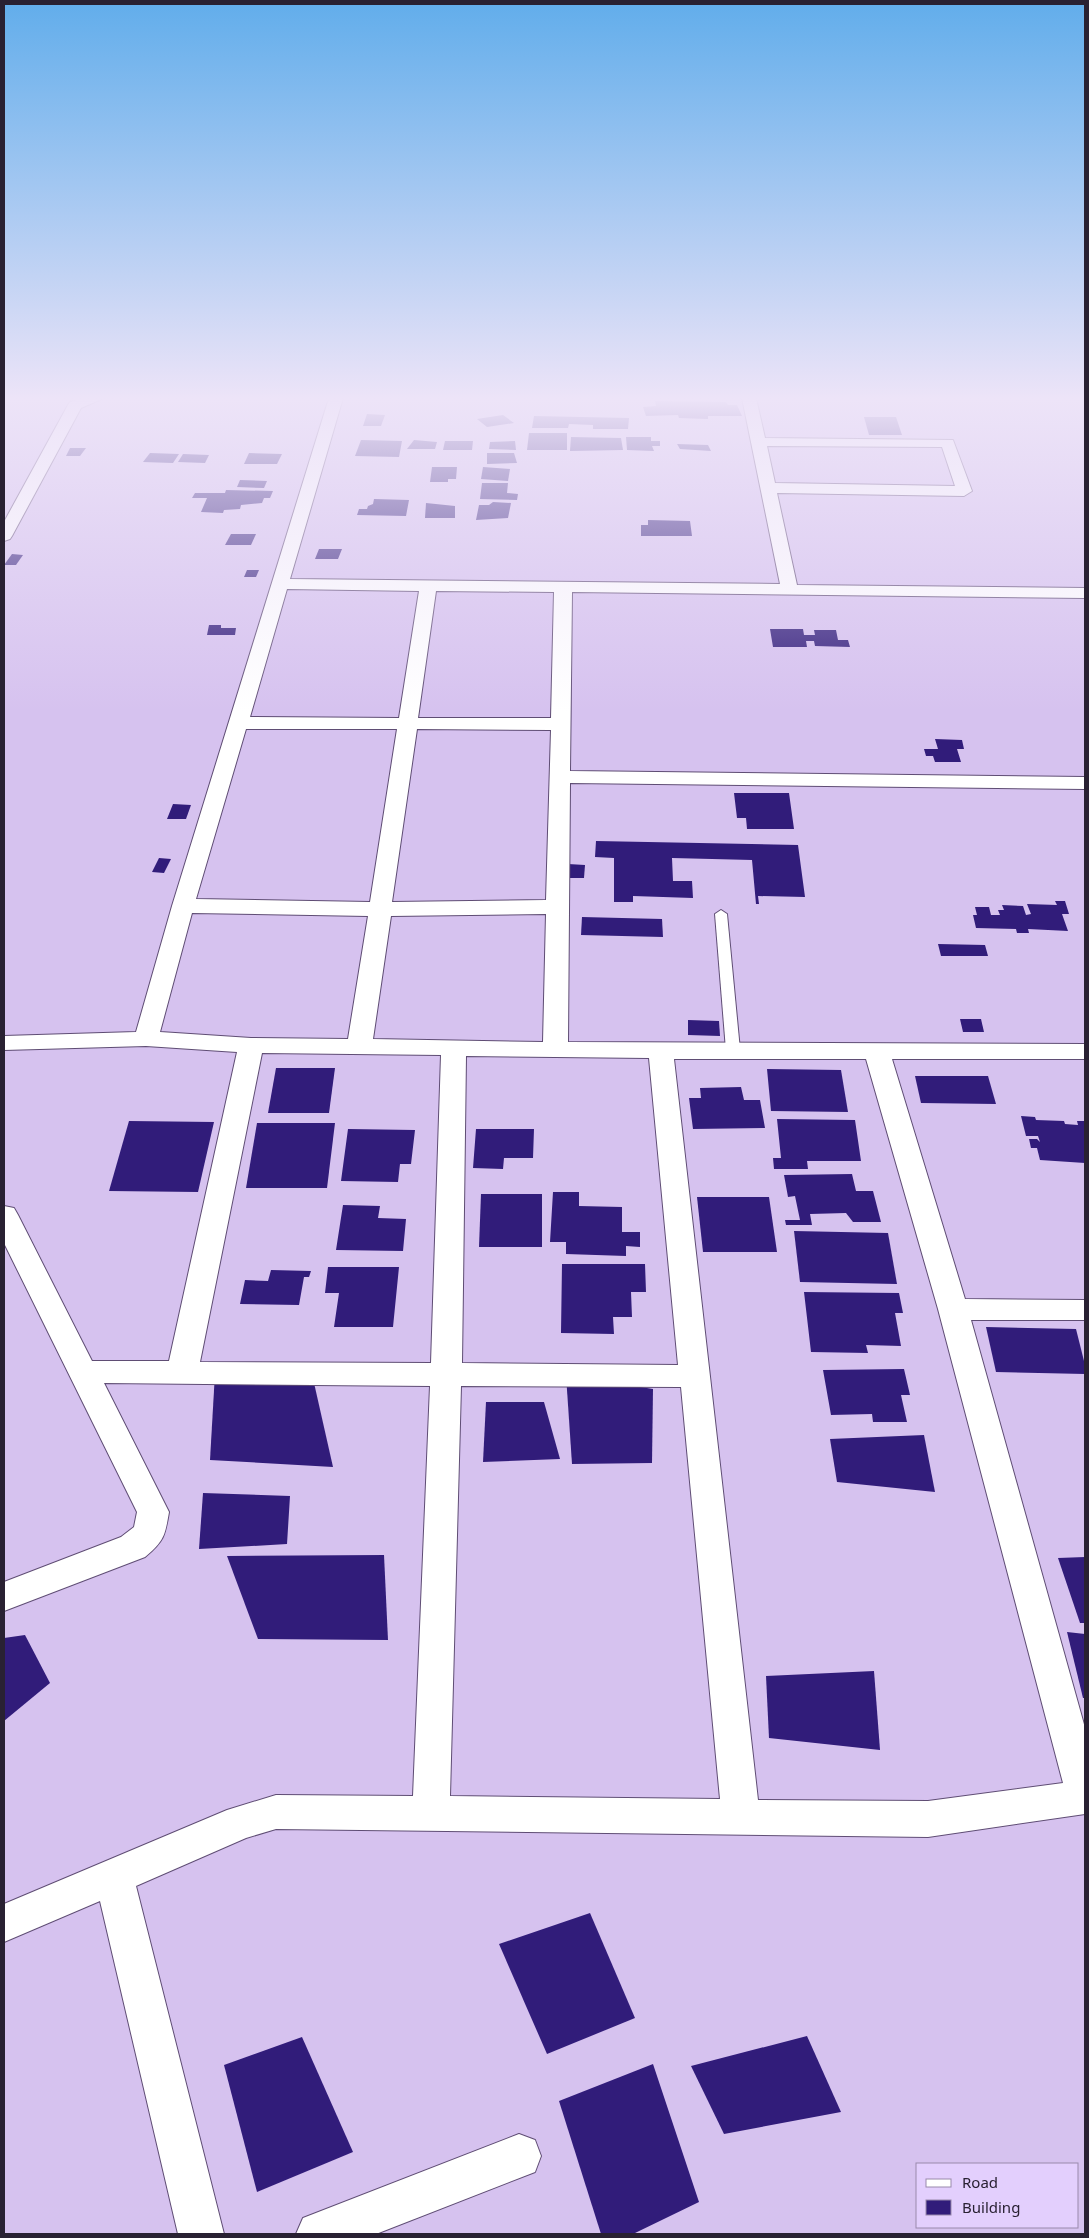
<svg xmlns="http://www.w3.org/2000/svg" width="1089" height="2238" font-family="'Noto Sans',sans-serif">
  <rect width="100%" height="100%" fill="#d6c2ef"/>
  <g fill="#311c7a">
    <polygon points="655,401 726,402 728,405 737,405 742,416 708,416 708,419 679,418 678,415 646,416 643,407 656,406"/>
    <polygon points="367,414 385,415 381,426 363,426"/>
    <polygon points="503,415 514,423 487,427 477,419"/>
    <polygon points="534,416 629,418 628,429 593,429 593,425 569,424 568,428 532,428"/>
    <polygon points="864,417 896,417 902,435 869,435"/>
    <polygon points="529,433 567,433 567,450 527,450"/>
    <polygon points="571,437 621,438 623,450 570,451"/>
    <polygon points="626,437 651,437 651,441 660,441 660,446 652,446 654,451 627,450"/>
    <polygon points="361,440 402,441 399,457 355,456"/>
    <polygon points="414,440 437,442 435,449 407,449"/>
    <polygon points="445,441 473,441 472,450 443,450"/>
    <polygon points="515,441 516,450 489,449 490,442"/>
    <polygon points="677,444 708,445 711,451 680,449"/>
    <polygon points="70,448 86,448 80,456 66,456"/>
    <polygon points="150,453 179,454 173,463 143,462"/>
    <polygon points="249,453 282,454 277,464 244,464"/>
    <polygon points="487,453 514,453 517,463 487,464"/>
    <polygon points="183,454 209,455 205,463 178,462"/>
    <polygon points="432,467 457,467 456,479 448,479 448,482 430,482"/>
    <polygon points="483,467 510,469 508,481 481,479"/>
    <polygon points="240,480 267,481 264,488 237,487"/>
    <polygon points="482,483 508,483 507,493 518,494 517,500 480,499"/>
    <polygon points="226,490 273,491 270,498 264,498 262,503 241,505 240,509 224,510 223,513 201,512 207,498 192,498 195,493 225,493"/>
    <polygon points="374,499 409,500 406,516 357,515 359,509 367,509 368,506 373,504"/>
    <polygon points="493,502 511,503 508,518 476,520 479,505 489,505"/>
    <polygon points="426,503 455,506 455,518 425,518"/>
    <polygon points="648,520 690,521 692,536 641,536 641,525 648,525"/>
    <polygon points="231,534 256,534 251,545 225,545"/>
    <polygon points="319,549 342,549 338,559 315,559"/>
    <polygon points="12,554 23,555 16,565 4,565"/>
    <polygon points="247,570 259,570 256,577 244,577"/>
    <polygon points="209,625 221,625 221,628 236,628 235,635 207,635"/>
    <polygon points="770,629 803,629 804,635 815,635 814,630 836,630 838,640 848,640 850,647 815,646 814,641 806,641 807,647 773,647"/>
    <polygon points="935,739 962,740 964,749 957,749 961,762 935,762 933,756 926,756 924,749 938,749"/>
    <polygon points="734,793 789,793 794,829 747,829 746,818 737,818"/>
    <polygon points="173,804 191,805 186,819 167,819"/>
    <polygon points="596,841 798,845 805,897 758,896 759,904 756,904 752,860 672,858 673,881 692,881 693,898 633,896 633,902 614,902 614,858 595,857"/>
    <polygon points="159,858 171,859 164,873 152,872"/>
    <polygon points="568,864 585,865 584,878 566,878"/>
    <polygon points="1055,901 1065,901 1069,914 1062,914 1068,931 1028,929 1029,933 1017,933 1016,929 976,928 973,915 977,915 975,907 989,907 991,915 1000,915 998,910 1004,910 1002,905 1023,906 1026,915 1031,914 1027,904 1057,905"/>
    <polygon points="582,917 662,919 663,937 581,935"/>
    <polygon points="938,944 985,945 988,956 941,956"/>
    <polygon points="960,1019 981,1019 984,1032 963,1032"/>
    <polygon points="688,1020 719,1021 720,1036 688,1035"/>
    <polygon points="276,1068 335,1068 329,1113 268,1113"/>
    <polygon points="767,1069 841,1070 848,1112 771,1111"/>
    <polygon points="915,1076 988,1076 996,1104 921,1103"/>
    <polygon points="741,1087 744,1100 760,1100 765,1128 693,1129 689,1098 701,1098 700,1088"/>
    <polygon points="1021,1116 1035,1117 1036,1120 1064,1121 1065,1124 1078,1125 1077,1121 1085,1121 1085,1163 1040,1160 1037,1148 1031,1148 1029,1139 1037,1139 1040,1142 1038,1136 1026,1136"/>
    <polygon points="777,1119 855,1120 861,1161 807,1161 808,1169 774,1169 773,1158 781,1158"/>
    <polygon points="129,1121 214,1122 198,1192 109,1191"/>
    <polygon points="257,1123 335,1123 327,1188 246,1188"/>
    <polygon points="348,1129 415,1130 411,1164 400,1164 398,1182 341,1181"/>
    <polygon points="476,1129 534,1129 533,1158 504,1158 503,1169 473,1168"/>
    <polygon points="852,1174 856,1191 873,1191 881,1222 853,1222 846,1213 810,1214 812,1225 786,1225 785,1220 800,1220 795,1196 788,1197 784,1175"/>
    <polygon points="553,1192 579,1192 579,1206 622,1207 622,1232 640,1232 640,1247 626,1246 626,1256 566,1254 566,1242 550,1242"/>
    <polygon points="481,1194 542,1194 542,1247 479,1247"/>
    <polygon points="697,1197 769,1197 777,1252 703,1252"/>
    <polygon points="343,1205 380,1206 378,1218 406,1219 403,1251 336,1250"/>
    <polygon points="794,1231 888,1233 897,1284 800,1282"/>
    <polygon points="562,1264 645,1264 646,1292 631,1292 632,1317 613,1317 614,1334 561,1333"/>
    <polygon points="328,1267 399,1267 393,1327 334,1327 339,1293 325,1293"/>
    <polygon points="271,1270 311,1271 309,1277 304,1277 299,1305 240,1304 245,1280 268,1281"/>
    <polygon points="804,1292 899,1293 903,1313 895,1313 901,1346 866,1345 868,1353 811,1352"/>
    <polygon points="986,1327 1076,1329 1085,1365 1085,1374 996,1372"/>
    <polygon points="904,1369 910,1395 901,1395 907,1422 873,1422 872,1414 831,1415 823,1370"/>
    <polygon points="215,1373 312,1374 333,1467 210,1460"/>
    <polygon points="566,1375 653,1389 652,1463 572,1464"/>
    <polygon points="486,1402 544,1402 560,1459 483,1462"/>
    <polygon points="924,1435 935,1492 837,1482 830,1439"/>
    <polygon points="203,1493 290,1496 287,1544 199,1549"/>
    <polygon points="384,1555 388,1640 258,1639 227,1556"/>
    <polygon points="1085,1557 1085,1623 1080,1623 1058,1558"/>
    <polygon points="1067,1632 1085,1634 1085,1698 1083,1698"/>
    <polygon points="25,1635 50,1683 4,1721 4,1638"/>
    <polygon points="874,1671 880,1750 769,1738 766,1676"/>
    <polygon points="590,1913 635,2018 547,2054 499,1944"/>
    <polygon points="807,2036 841,2112 724,2134 691,2066"/>
    <polygon points="302,2037 353,2152 257,2192 224,2065"/>
    <polygon points="653,2064 699,2202 633,2234 601,2234 559,2101"/>
  </g>
  <g fill="none" stroke-linecap="round" stroke-linejoin="round">
    <defs>
      <polygon id="service" points="721,910 727,914 740,1050 733,1054 726,1050 715,914"/>
      <g id="minor">
        <polygon points="82,398 104,398 81,408 12,536 10,539 4,541 4,522 68,405 70,402"/>
        <path d="M329 398H343L290 579 780 584 742 398H756L765 438 953 440 972 491 964 496 777 493 797 585 1085 588V598L572 592 570 771 1085 777V789L570 783 568 1042 1085 1044V1059H892L965 1299 1085 1300V1320H971L1085 1728V1814L928 1837 276 1829 246 1838 136 1886 224 2234H178L100 1901 4 1942V1904L227 1810 276 1795 413 1796 430 1386 104 1383 169 1512C165 1536 164 1541 145 1557L4 1611V1582L121 1537 134 1527 137 1512 4 1243V1206L14 1208 18 1215 92 1361H169L237 1052 146 1046 4 1050V1036L136 1032 172 906ZM767 446 942 447 955 486 775 483ZM287 589 419 591 399 718 250 717ZM436 591 554 592 551 718H418ZM246 729H397L370 902 196 899ZM417 729 551 730 546 900 392 902ZM192 913 368 916 348 1039 251 1038 160 1032ZM546 914 543 1042 373 1039 391 916ZM262 1053 441 1055 431 1363 200 1362ZM466 1056 649 1058 678 1365 462 1363ZM674 1059H866L938 1309 1063 1783 928 1801 758 1800ZM461 1386 681 1387 720 1799 450 1796Z"/>
        <polygon points="519,2134 535,2140 541,2156 535,2172 376,2234 296,2234 303,2218"/>
      </g>
    </defs>
    <use href="#service" stroke="#5f4d74" stroke-width="2"/>
    <use href="#minor" stroke="#5f4d74" stroke-width="2"/>
    <use href="#service" fill="#fff" fill-rule="evenodd"/>
    <use href="#minor" fill="#fff" fill-rule="evenodd"/>
  </g>
  <linearGradient id="sky" x2="0" y2="1"><stop stop-color="#61adeb"/><stop offset="0.56" stop-color="#ede4f8"/><stop offset="1" stop-color="#ede4f8" stop-opacity="0"/></linearGradient>
  <rect width="1089" height="712" fill="url(#sky)"/>
  <rect width="1089" height="2238" fill="none" stroke="#292132" stroke-width="10"/>
  <rect x="916" y="2163" width="162" height="65" fill="#e3cffd" stroke="#9989ac"/>
  <rect x="926" y="2179" width="25" height="8" fill="#ffffff" stroke="#9989ac"/>
  <text x="962" y="2188" font-size="15" fill="#292132">Road</text>
  <rect x="926" y="2200" width="25" height="15" fill="#311c7a" stroke="#9989ac"/>
  <text x="962" y="2213" font-size="15" fill="#292132">Building</text>
</svg>
